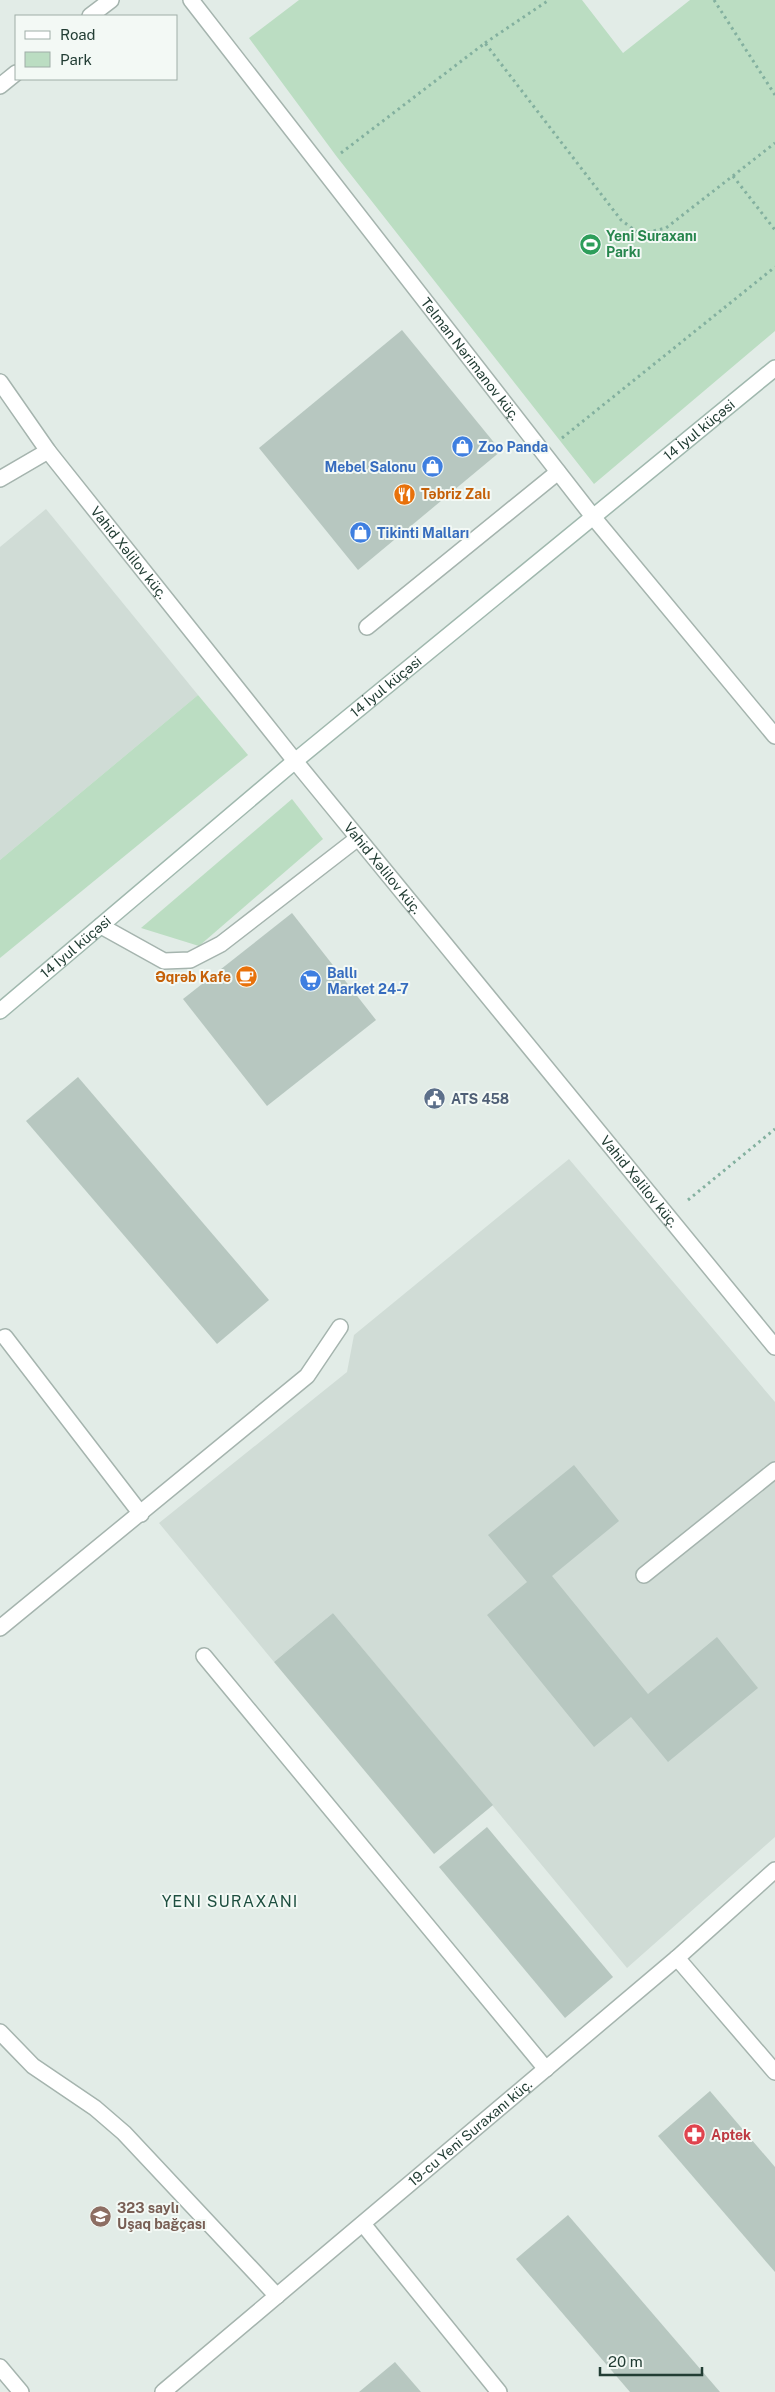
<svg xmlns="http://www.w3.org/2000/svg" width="775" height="2392" font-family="'Public Sans',sans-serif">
  <rect width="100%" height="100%" fill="#e2ece7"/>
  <g fill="#d0dcd6">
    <polygon points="46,509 198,695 0,860 0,547"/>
    <polygon points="569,1159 775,1402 775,1837 627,1968 333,1613 274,1662 159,1523 347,1372 354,1335"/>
  </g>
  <g fill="#bbddc2">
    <polygon points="299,0 582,0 623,53 690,0 775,0 775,331 594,484 337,157 249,38"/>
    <polygon points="198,695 248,755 0,958 0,860"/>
    <polygon points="292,799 323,839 199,946 141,928"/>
  </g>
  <g fill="#b7c7c0">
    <polygon points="402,330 501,451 358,570 259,448"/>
    <polygon points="292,913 376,1020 267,1106 183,999"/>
    <polygon points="78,1077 269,1300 217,1344 26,1121"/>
    <polygon points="574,1465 619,1521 552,1576 648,1694 717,1637 758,1688 668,1762 631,1717 594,1747 487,1615 527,1582 488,1535"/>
    <polygon points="333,1613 493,1805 434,1854 274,1662"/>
    <polygon points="487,1827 613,1977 565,2018 439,1867"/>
    <polygon points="710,2091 775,2167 775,2272 658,2136"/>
    <polygon points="568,2215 720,2392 630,2392 516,2259"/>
    <polygon points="395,2362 421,2392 359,2392"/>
  </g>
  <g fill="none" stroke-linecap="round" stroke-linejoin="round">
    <defs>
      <g id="lane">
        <polyline points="367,627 558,472"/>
        <polyline points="101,926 164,961 190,960 221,944 358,838"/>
        <polyline points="5,1337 141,1514"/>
        <polyline points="644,1575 775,1470"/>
        <polyline points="204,1656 546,2069"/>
        <polyline points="677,1958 775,2072"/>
        <polyline points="363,2224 499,2392"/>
      </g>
      <g id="street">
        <path id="s1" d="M191 0 594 518 775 736"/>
        <polyline points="90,16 111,0"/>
        <polyline points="0,86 16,73"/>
        <path id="s2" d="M0 382 48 451 295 761 775 1347"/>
        <polyline points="0,479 48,451"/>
        <polyline points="0,1628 307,1376 340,1327"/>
        <polyline points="0,2032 33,2066 95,2108 124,2133 277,2296"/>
        <polyline points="0,2367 21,2392"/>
        <path id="s3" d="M163 2392 677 1958 775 1870"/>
      </g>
      <g id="secondary">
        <path id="s4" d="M0 1011 295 761 775 368"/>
      </g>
    </defs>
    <use href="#lane" stroke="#a5b4ae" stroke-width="18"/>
    <use href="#street" stroke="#a5b4ae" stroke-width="18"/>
    <use href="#secondary" stroke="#a0b8ae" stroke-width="18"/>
    <g stroke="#83b09f" stroke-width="3" stroke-dasharray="2.5 4" stroke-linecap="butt">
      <polyline points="714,0 775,95"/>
      <polyline points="485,43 549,0"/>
      <polyline points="341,153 485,43 621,220 640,234 666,228 775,143"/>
      <polyline points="733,176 775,230"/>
      <polyline points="562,438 775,267"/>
      <polyline points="688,1200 775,1129"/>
    </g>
    <use href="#lane" stroke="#fff" stroke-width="15"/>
    <use href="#street" stroke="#fff" stroke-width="15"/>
    <use href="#secondary" stroke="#fff" stroke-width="15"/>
  </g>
  <defs>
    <symbol id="stadium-disc" viewBox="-11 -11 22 22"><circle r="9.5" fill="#2e9e5b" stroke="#f3f9f5"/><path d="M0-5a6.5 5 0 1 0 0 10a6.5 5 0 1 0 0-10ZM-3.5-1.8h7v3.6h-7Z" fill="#fff"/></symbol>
    <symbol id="shop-disc" viewBox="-11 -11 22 22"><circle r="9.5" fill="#3f7fe0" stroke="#f3f9f5"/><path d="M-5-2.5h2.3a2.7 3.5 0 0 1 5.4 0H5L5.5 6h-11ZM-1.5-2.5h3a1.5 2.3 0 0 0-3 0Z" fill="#fff"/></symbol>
    <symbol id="restaurant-disc" viewBox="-11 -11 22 22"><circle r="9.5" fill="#e8710a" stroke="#f3f9f5"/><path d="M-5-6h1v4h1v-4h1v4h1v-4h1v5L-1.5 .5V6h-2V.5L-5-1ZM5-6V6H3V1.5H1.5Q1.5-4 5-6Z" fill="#fff"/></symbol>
    <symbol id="cafe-disc" viewBox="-11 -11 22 22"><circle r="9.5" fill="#e8710a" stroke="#f3f9f5"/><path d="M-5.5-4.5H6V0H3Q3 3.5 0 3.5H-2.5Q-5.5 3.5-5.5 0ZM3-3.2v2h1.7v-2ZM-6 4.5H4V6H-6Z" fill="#fff"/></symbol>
    <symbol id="supermarket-disc" viewBox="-11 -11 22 22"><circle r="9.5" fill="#3f7fe0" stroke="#f3f9f5"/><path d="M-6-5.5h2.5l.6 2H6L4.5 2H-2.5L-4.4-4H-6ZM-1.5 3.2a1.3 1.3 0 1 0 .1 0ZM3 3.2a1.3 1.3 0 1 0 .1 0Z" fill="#fff"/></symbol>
    <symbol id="civic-disc" viewBox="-11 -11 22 22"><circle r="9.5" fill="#5c6f8a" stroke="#f3f9f5"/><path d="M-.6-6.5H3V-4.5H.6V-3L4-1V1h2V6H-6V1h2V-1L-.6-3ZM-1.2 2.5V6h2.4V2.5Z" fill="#fff"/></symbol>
    <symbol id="pharmacy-disc" viewBox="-11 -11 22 22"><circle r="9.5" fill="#e0444e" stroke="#f3f9f5"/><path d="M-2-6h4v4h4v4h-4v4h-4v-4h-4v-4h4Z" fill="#fff"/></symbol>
    <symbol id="school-disc" viewBox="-11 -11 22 22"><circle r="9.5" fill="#8d6e63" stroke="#f3f9f5"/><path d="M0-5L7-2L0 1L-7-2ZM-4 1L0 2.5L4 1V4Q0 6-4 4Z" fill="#fff"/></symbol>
  </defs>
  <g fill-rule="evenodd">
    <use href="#stadium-disc" x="578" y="232" width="25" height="25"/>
    <use href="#shop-disc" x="450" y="434" width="25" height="25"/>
    <use href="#shop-disc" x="420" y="454" width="25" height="25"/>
    <use href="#restaurant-disc" x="392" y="482" width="25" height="25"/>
    <use href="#shop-disc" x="348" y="520" width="25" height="25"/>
    <use href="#cafe-disc" x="234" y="964" width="25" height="25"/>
    <use href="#supermarket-disc" x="298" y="968" width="25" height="25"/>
    <use href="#civic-disc" x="422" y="1086" width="25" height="25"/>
    <use href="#pharmacy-disc" x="682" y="2122" width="25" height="25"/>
    <use href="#school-disc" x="88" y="2204" width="25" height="25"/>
  </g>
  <g text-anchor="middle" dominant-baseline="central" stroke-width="4" stroke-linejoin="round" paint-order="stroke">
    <g font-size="14" font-weight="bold" fill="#27864d" stroke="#f3f9f5" text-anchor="start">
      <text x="606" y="236">Yeni Suraxanı<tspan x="606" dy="16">Parkı</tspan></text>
    </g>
    <g font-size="14" fill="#223d34" stroke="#f3f9f5">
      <text stroke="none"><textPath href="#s1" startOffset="455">Telman Nərimanov küç.</textPath></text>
      <text stroke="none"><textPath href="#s4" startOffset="909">14 İyul küçəsi</textPath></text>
      <text stroke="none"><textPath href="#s2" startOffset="214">Vahid Xəlilov küç.</textPath></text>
      <text stroke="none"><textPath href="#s4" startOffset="504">14 İyul küçəsi</textPath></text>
      <text stroke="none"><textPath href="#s2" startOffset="619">Vahid Xəlilov küç.</textPath></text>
      <text stroke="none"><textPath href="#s4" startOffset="99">14 İyul küçəsi</textPath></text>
      <text stroke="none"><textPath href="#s2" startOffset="1024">Vahid Xəlilov küç.</textPath></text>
      <text stroke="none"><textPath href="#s3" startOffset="402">19-cu Yeni Suraxanı küç.</textPath></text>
    </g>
    <g font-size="14" font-weight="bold" fill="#366cbe" stroke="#f3f9f5" text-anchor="start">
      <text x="478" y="447">Zoo Panda</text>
      <text x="416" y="467" text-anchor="end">Mebel Salonu</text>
      <text x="377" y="533">Tikinti Malları</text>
      <text x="327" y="973">Ballı<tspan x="327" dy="16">Market 24-7</tspan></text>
    </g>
    <g font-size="14" font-weight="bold" fill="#c56008" stroke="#f3f9f5" text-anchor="start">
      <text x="421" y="494">Təbriz Zalı</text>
      <text x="231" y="977" text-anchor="end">Əqrəb Kafe</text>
    </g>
    <g font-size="14" font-weight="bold" fill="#4e5e75" stroke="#f3f9f5" text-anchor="start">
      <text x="451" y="1099">ATS 458</text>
    </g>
    <g font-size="14" font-weight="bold" fill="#be3a42" stroke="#f3f9f5" text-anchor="start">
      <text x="711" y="2135">Aptek</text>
    </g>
    <g font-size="14" font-weight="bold" fill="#785e54" stroke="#f3f9f5" text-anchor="start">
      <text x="117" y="2208">323 saylı<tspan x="117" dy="16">Uşaq bağçası</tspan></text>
    </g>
    <g font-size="16" letter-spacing="1" fill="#1e4f40" stroke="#f3f9f5">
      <text x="230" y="1901">YENI SURAXANI</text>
    </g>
  </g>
  <rect x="15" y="15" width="162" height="65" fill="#f3f9f5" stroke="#9faea8"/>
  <rect x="25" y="31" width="25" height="8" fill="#ffffff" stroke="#9faea8"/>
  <text x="60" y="40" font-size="15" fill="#223d34">Road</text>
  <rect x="25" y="52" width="25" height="15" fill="#bbddc2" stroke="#9faea8"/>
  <text x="60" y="65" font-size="15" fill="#223d34">Park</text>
  <path d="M600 2367v8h102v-8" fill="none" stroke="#223d34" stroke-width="2.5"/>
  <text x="608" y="2367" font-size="15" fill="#223d34" stroke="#f3f9f5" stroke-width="4" paint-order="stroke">20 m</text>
</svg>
